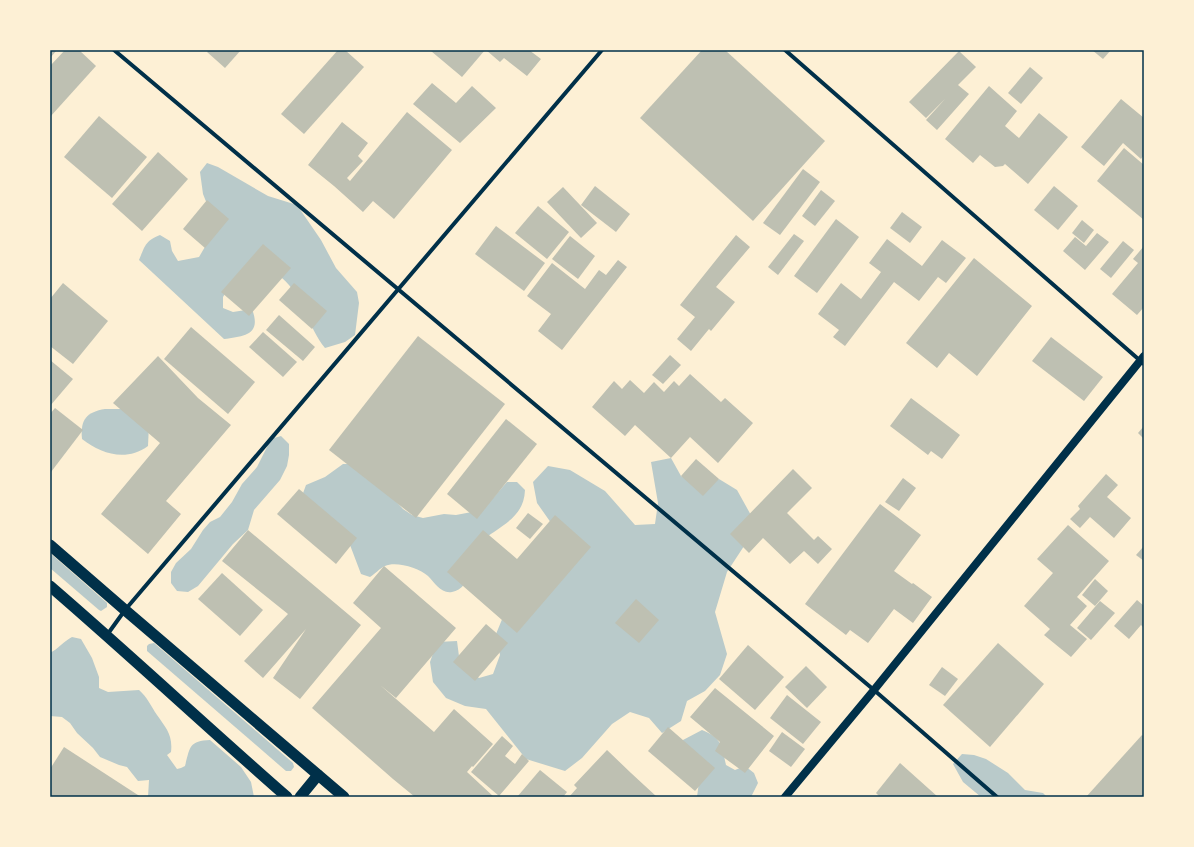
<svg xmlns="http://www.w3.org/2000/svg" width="1194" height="847" font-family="Bitter,serif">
  <rect width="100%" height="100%" fill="#fdf0d5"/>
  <g fill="#b9caca">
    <path d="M207 163 218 167 268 196 297 205 321 240 336 268 357 292 359 303 355 335 345 342 325 348C308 327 303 296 282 278L229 287 223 297V308L233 312 252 309C262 335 244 336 224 339L139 260C145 246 145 241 160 235L170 241 172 251 178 261 199 257 209 240 213 219 203 194 200 172Z"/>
    <path d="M105 409H125L149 424 148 446C126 462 101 454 82 439 80 419 87 412 105 409Z"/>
    <polygon points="281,436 289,444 289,455 287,466 280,480 254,510 248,530 233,544 198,586 188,592 177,591 171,583 171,572 176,563 191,549 203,530 210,522 220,517 232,502 242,484 257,467 271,439"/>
    <polygon points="671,458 681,476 700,488 719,479 737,490 752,517 748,540 727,572 715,612 727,654 720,675 705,691 687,701 681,721 662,733 649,718 630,712 612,724 582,758 565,771 526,759 486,709 465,706 446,698 433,682 430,662 437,642 457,641 460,664 479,678 493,674 500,655 496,634 503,617 561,537 537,503 533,482 548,466 570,470 605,491 635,525 655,524 658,503 651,462"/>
    <path d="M343 464H353L380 484 403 509 412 515 423 518 444 514 456 515 477 511 493 498 507 482H517L525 490C524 512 511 520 494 532 491 534 487 536 485 539 475 553 472 589 452 592 441 594 435 583 428 576 419 568 396 561 385 566 380 568 375 574 370 577L361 574 350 545 302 496 306 485 325 477Z"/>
    <polygon points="50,553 107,603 107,607 101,611 99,610 50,568"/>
    <path d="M72 637 81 639 92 658 99 677V688L108 692 139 690C147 697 151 706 157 715 166 728 173 735 171 752L167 755 177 769 181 768 185 766C190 747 189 741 210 740L241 767 251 782 254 797H148L149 780 138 781 127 767 119 765 100 757 93 748 77 733 70 723 62 717 50 716V653C58 649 64 641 72 637Z"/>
    <polygon points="154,643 293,763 294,767 291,771 286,771 147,651 147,646 149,644"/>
    <path d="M702 730C722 738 722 746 726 765L735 770 745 766 754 773 758 783 751 797H697L699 782 677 748 683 740Z"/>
    <polygon points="962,754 974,755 986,759 1008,773 1025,790 1043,793 1047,797 981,797 963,782 953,764"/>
  </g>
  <g fill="#bec0b2">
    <polygon points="50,50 57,50 50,58"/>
    <polygon points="65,50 79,50 96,66 50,117 50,66"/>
    <polygon points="209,50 241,50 225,68 207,52"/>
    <polygon points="338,50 345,50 364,67 304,134 281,114"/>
    <polygon points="432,50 485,50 462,77 431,51"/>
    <polygon points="486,50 529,50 541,59 527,76 504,58 500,62"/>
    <polygon points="702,50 725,50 825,141 753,221 640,118"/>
    <polygon points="1092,50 1111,50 1103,59"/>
    <polygon points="959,51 976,67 958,85 969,94 937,130 926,120 945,99 926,118 909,102"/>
    <polygon points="1030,67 1043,78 1021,104 1008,93"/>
    <polygon points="432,83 456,103 472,86 496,108 460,143 413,104"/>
    <polygon points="989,86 1017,111 1005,126 1019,138 1039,113 1068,137 1028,184 1005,164 1003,166 995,167 980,155 973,163 945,139"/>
    <polygon points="1121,99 1144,118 1144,155 1141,159 1123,143 1104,166 1081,147"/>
    <polygon points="407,112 452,150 394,219 373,201 363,212 334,186 308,165 342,122 368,143 358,156 363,161 347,178 350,181"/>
    <polygon points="99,116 147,157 112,198 64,157"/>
    <polygon points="1124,148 1144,165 1144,220 1097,181"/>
    <polygon points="158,152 188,179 142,231 112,204"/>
    <polygon points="803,169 820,182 780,235 763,223"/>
    <polygon points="595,186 630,214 616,232 581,205"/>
    <polygon points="1054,186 1078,206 1058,230 1034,210"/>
    <polygon points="563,187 597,223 581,238 547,202"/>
    <polygon points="821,190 835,201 815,226 802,216"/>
    <polygon points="207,200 229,219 205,248 183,229"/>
    <polygon points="538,206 569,232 547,259 515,233"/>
    <polygon points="902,212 922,227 910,243 890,228"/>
    <polygon points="836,219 859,237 817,293 794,276"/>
    <polygon points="1082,220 1094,230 1084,243 1072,233"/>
    <polygon points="496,226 545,263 524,291 475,254"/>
    <polygon points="1097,233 1109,242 1085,270 1063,251 1075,237 1086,246"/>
    <polygon points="794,234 804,241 778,275 768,267"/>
    <polygon points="736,235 750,247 716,287 735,302 711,331 709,329 691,351 677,339 695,317 680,305"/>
    <polygon points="570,236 595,256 578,279 552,259"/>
    <polygon points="887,239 922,266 942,240 966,258 946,283 938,277 919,301 894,282 845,346 833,337 839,330 818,314 841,283 861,299 881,272 869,263"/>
    <polygon points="1123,241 1134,250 1111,278 1100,269"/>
    <polygon points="263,244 291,268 249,316 221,292"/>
    <polygon points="1144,246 1144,307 1137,315 1112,294 1138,263 1133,259"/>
    <polygon points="974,258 1032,306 977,376 949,353 937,368 906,343"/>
    <polygon points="618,260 627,267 562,350 538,331 551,314 527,296 552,263 585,289 599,270 606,275"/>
    <polygon points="63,283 108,321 73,364 50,346 50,299"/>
    <polygon points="294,283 327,311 312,329 279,300"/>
    <polygon points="279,315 315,347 303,361 266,330"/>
    <polygon points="191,327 255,382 228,414 164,359"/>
    <polygon points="263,332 297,362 283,377 249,347"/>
    <polygon points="418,336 505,404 416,518 329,450"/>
    <polygon points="1051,337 1103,377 1084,401 1032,361"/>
    <polygon points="670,355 681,365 663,384 652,375"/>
    <polygon points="158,356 198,398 231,425 166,501 181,514 148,554 101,514 160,443 113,403"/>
    <polygon points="50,360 73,379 50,406"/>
    <polygon points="690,374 721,402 725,398 753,423 718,463 690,437 671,458 635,425 625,436 592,407 614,381 622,389 630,380 644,393 654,382 664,392 674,381 679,386"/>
    <polygon points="911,398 960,435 942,459 931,451 928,455 890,426"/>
    <polygon points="55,408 83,430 51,472 50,471 50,414"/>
    <polygon points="506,419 537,444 477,519 447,494"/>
    <polygon points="1144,426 1144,439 1138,433"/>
    <polygon points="696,459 719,479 703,496 681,476"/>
    <polygon points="793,469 812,488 787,513 814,540 818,536 832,549 818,564 804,551 790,564 763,538 749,553 730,534"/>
    <polygon points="1106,474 1118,485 1107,497 1131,518 1114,538 1090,517 1080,528 1070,519 1080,509 1078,506"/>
    <polygon points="903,478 916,488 899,511 885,502"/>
    <polygon points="299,489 357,538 336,564 277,514"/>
    <polygon points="880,504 921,535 894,571 912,584 913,583 932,597 913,623 894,609 868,643 850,630 846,635 805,604"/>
    <polygon points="528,513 543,524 530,539 516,528"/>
    <polygon points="555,515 591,547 517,633 447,572 483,530 517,559"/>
    <polygon points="1068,525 1109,561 1077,597 1087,606 1070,625 1087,639 1071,657 1044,635 1050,629 1024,606 1053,573 1037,559"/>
    <polygon points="248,530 361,625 300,699 273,678 306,629 263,678 244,661 288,614 222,561"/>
    <polygon points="1144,546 1144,561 1136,555"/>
    <polygon points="384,566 456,628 396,698 380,685 434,732 454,709 493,744 473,767 472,766 467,772 494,797 415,797 393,779 312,708 381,628 353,603"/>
    <polygon points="222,573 263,610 240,636 198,599"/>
    <polygon points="1095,579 1108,591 1095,606 1082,595"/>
    <polygon points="636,599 659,620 639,643 615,623"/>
    <polygon points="1137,600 1144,606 1144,628 1141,625 1129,639 1114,626"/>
    <polygon points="1100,601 1115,613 1091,640 1077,628"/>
    <polygon points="486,624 508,643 475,681 453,662"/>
    <polygon points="998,643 1044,684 990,747 943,705"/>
    <polygon points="748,645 784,677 755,710 719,679"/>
    <polygon points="806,666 827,687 807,708 785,687"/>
    <polygon points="942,667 958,679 945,696 929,685"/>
    <polygon points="715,688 774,736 745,773 715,751 720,742 690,717"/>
    <polygon points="787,695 821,722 803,744 770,718"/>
    <polygon points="668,727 715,768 695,791 648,751"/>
    <polygon points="782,732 805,749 791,767 769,751"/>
    <polygon points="1142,735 1144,737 1144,797 1086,797"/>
    <polygon points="502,736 513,746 505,756 515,764 522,754 529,761 499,796 471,772"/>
    <polygon points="64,747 141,797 50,797 50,769"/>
    <polygon points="607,750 631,773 657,797 569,797 577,788 574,785"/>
    <polygon points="900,763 938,797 880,797 876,793"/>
    <polygon points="540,770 567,792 563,797 517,797"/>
  </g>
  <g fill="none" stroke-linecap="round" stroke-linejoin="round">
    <g stroke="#003049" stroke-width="4">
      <polyline points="114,50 874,690 997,797"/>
      <polyline points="785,50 1144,364"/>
      <polyline points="107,635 125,610 602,50"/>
    </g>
    <polyline stroke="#003049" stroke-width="8" points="785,797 874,690 1144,356"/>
    <g stroke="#003049" stroke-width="11">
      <polyline points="50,545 125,610 344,797"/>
      <path d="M50 586C130 655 207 727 287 797"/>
      <polyline points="300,797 318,775"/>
    </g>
  </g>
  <rect width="1194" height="847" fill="none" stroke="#fdf0d5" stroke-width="102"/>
  <rect x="51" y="51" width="1092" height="745" fill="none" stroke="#003049" stroke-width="1.5"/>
</svg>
